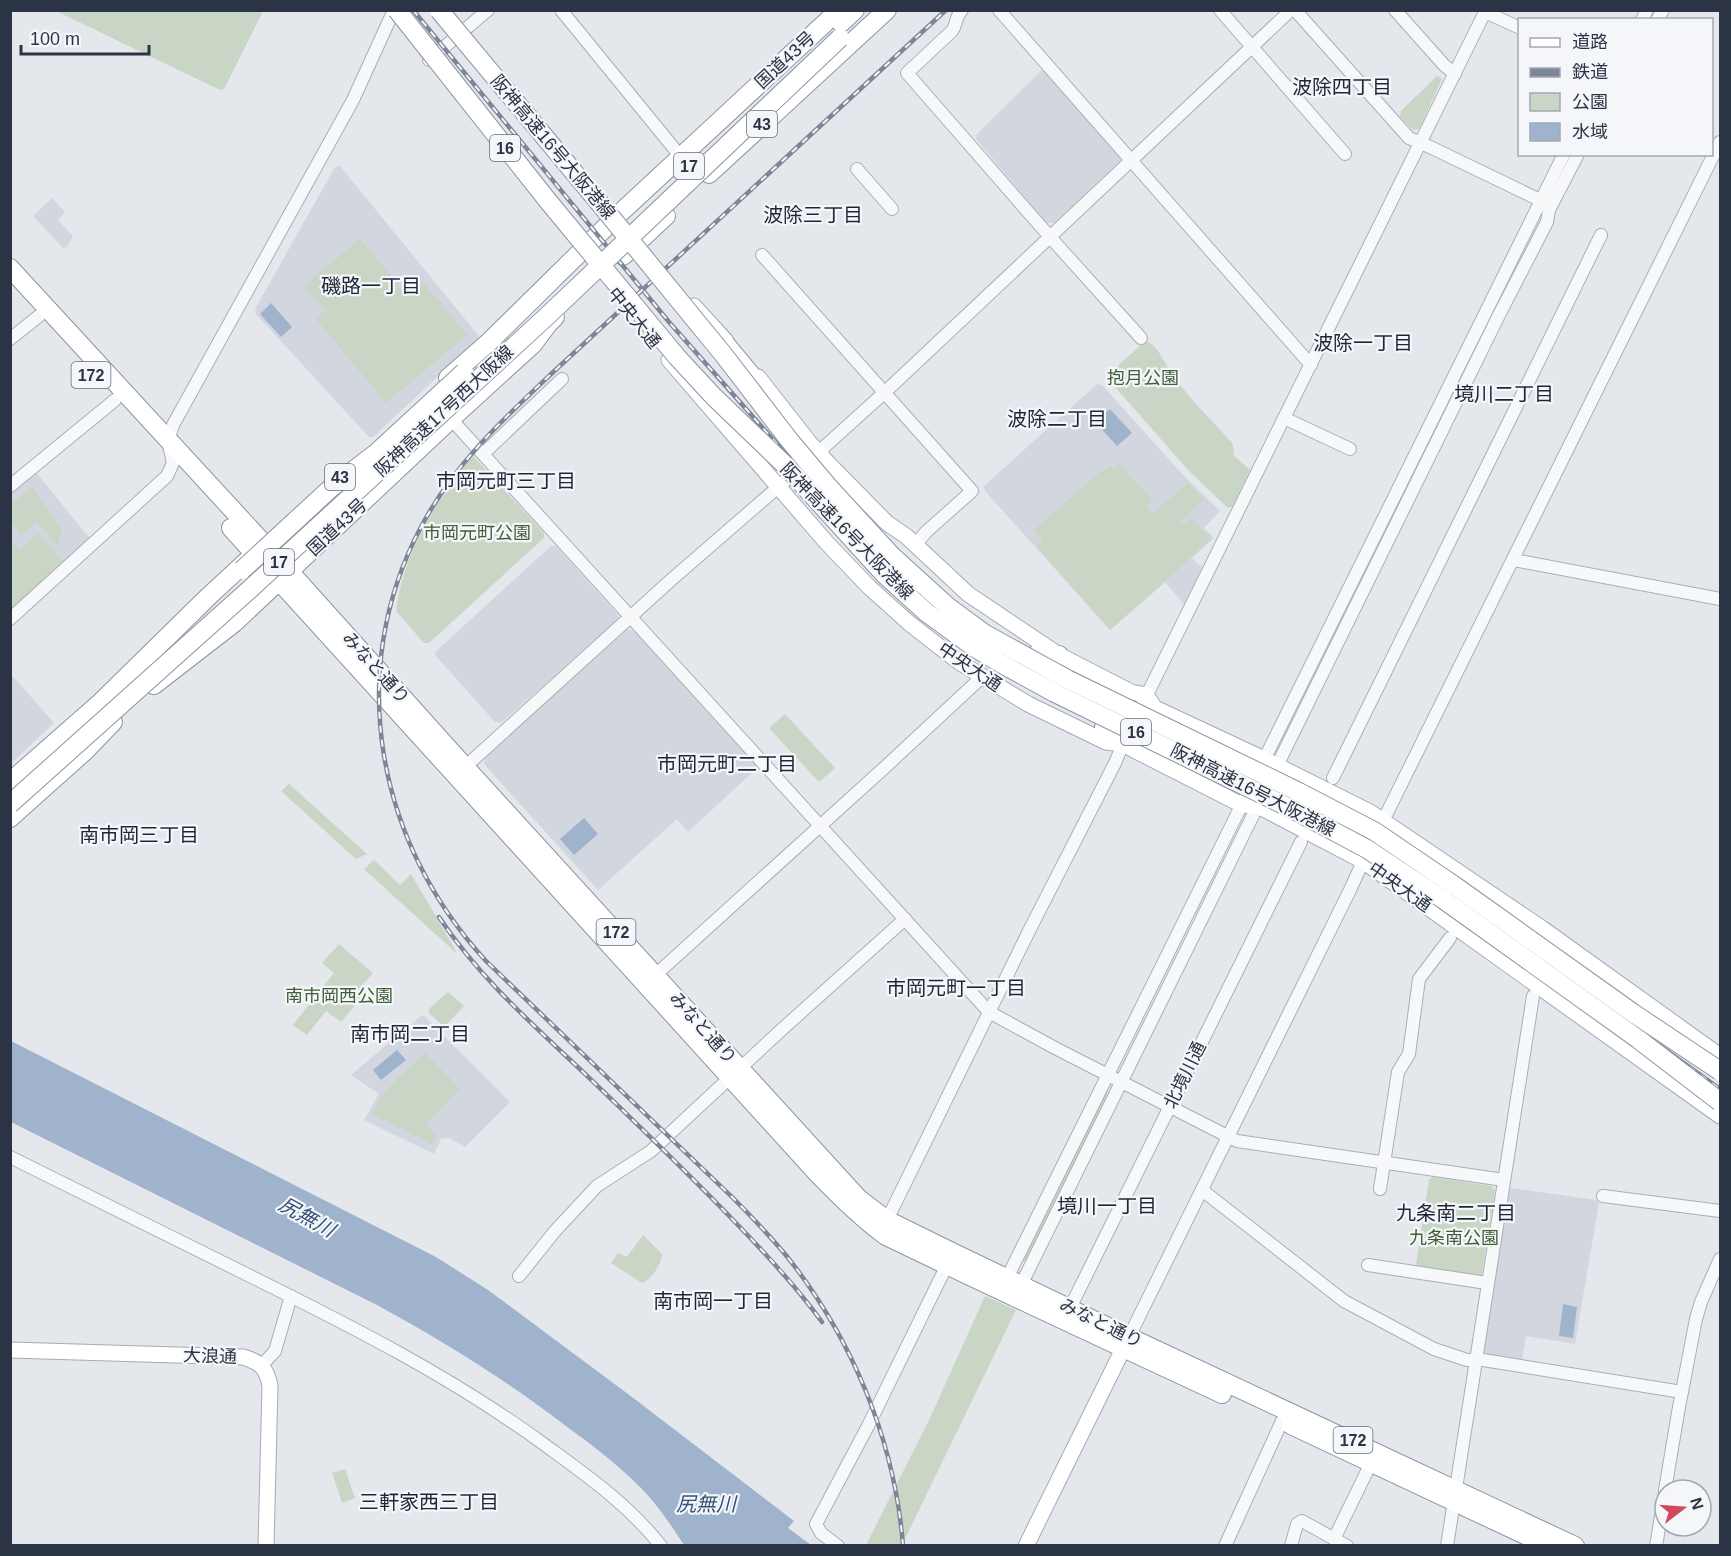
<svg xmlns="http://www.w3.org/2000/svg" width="1731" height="1556" font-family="Helvetica,'Noto Sans JP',sans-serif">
  <rect width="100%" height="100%" fill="#e4e7ec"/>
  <g fill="#d2d6de">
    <polygon points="1041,71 1046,71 1120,156 1120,161 1054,223 1047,223 976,139 977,134"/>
    <polygon points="340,166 478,335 478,339 373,437 369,437 256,314 255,309 335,167"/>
    <polygon points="52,198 65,212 58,220 73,236 67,247 63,248 33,216"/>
    <polygon points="1097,384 1102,385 1183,475 1220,511 1204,528 1214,538 1192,558 1202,568 1184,604 1165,582 1110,630 985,491 984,486"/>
    <polygon points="35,471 91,540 65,564 18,550 14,544 11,547 11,491"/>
    <polygon points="551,546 556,546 618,615 618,620 501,723 495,722 435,655 435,652"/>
    <polygon points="627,630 633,630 756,765 756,769 688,832 677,819 598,890 484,764 485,757"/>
    <polygon points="10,673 54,723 11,763 10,763"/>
    <polygon points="421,1016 424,1016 510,1102 465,1147 449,1138 441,1139 434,1154 364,1120 379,1094 351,1075"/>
    <polygon points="1511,1188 1596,1200 1599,1203 1575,1344 1526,1336 1522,1361 1486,1356 1484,1350 1508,1191"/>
  </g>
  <g fill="#c9d6c5">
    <polygon points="56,11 263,10 263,11 224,89 220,90"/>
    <polygon points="1437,76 1442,79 1419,129 1413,130 1400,117 1401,111"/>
    <polygon points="360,239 407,295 423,282 467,335 386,403 315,318 325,310 304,286"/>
    <path d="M1145 341C1157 344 1162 358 1168 368 1185 395 1211 419 1232 443L1234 449 1233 455 1250 470 1233 506 1228 508 1189 471 1108 379 1109 374Z"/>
    <path d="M473 456 544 533V538L429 643H424L396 611C403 553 436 500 473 456Z"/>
    <polygon points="1119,464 1151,498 1147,507 1153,513 1188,483 1204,499 1181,521 1184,525 1192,518 1210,539 1165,582 1110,630 1036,546 1043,540 1034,530 1100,472 1111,466 1114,469"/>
    <polygon points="32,487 60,526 62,532 57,545 37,521 21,535 11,521 11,505"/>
    <polygon points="38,533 65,564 11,614 11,547 14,544 19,549"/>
    <polygon points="785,714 835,768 819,782 769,728"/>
    <polygon points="289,784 367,854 356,859 281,791"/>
    <polygon points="374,860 400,885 411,874 456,951 455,952 364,869"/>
    <polygon points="339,944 373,973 357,991 362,997 341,1022 326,1011 307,1035 293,1025 334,973 322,963"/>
    <polygon points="448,992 464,1006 444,1027 429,1013 429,1009"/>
    <path d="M425 1053 460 1089 426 1124 437 1134 432 1144 372 1114C386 1086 403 1074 425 1053Z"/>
    <polygon points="1106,1092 1108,1094 1109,1097 1027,1262 1021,1259"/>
    <polygon points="1433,1177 1491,1186 1495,1190 1482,1274 1478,1277 1419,1268 1416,1264 1429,1179"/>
    <path d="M643 1235 662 1254C662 1264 651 1280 642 1283L611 1263 618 1253 627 1257Z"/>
    <polygon points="985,1296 1016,1310 902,1545 866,1545 930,1418"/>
    <polygon points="345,1469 355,1498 342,1503 332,1473"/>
  </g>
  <g fill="#9fb4cc">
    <polygon points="271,303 292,327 281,337 260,314"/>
    <polygon points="1110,409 1132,433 1117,446 1095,422"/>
    <polygon points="584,818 598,834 574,855 560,839"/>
    <path d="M11 1041 436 1257 488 1290 632 1397 794 1521 788 1528 811 1545H684C671 1525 657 1504 640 1487 617 1464 592 1445 566 1426 506 1380 443 1341 377 1305L11 1122Z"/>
    <polygon points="397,1050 406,1060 381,1080 373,1070"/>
    <polygon points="1563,1304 1577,1307 1573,1338 1559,1336"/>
  </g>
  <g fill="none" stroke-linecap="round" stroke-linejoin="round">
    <defs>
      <g id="minor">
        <polyline points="561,10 681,157"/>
        <path d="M962 10C954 18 958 23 952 31L907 73 1050 237 1141 338"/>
        <polyline points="999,10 1311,365"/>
        <polyline points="1220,10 1345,154"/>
        <polyline points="1295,10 1409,138 1430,147 1542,201 1547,207"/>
        <polyline points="1395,10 1444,65 1455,74"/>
        <polyline points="1485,12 1520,28"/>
        <polyline points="1642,20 1647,10"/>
        <polyline points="1657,20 1663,10"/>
        <polyline points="429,60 488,10"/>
        <polyline points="857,169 892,209"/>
        <polyline points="762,255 972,491 926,532 915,545"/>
        <polyline points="10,339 39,316"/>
        <polyline points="1284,418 1350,449"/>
        <polyline points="451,419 989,1012 1055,1048 1237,1141 1504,1180"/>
        <polyline points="483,454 562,379"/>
        <polyline points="812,458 884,393 1291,10"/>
        <polyline points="10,486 115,400"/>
        <polyline points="1514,560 1720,599"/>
        <polyline points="10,619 167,476 173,463 168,441 173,425 353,100 394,10"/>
        <polyline points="1135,719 1486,10"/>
        <polyline points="1261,766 1564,154"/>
        <polyline points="465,767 671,580 799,469"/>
        <polyline points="1274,772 1499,315 1547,222 1549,210 1578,154"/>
        <polyline points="1333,778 1601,235"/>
        <polyline points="1379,829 1720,142"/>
        <polyline points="651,979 883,769 982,677"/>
        <path d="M10 1157C90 1197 170 1237 250 1276 353 1327 452 1377 545 1445 586 1475 629 1505 661 1546"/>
        <polyline points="1380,1189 1398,1072 1409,1054 1419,979 1450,938"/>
        <polyline points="1202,1190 1344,1301 1434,1349 1467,1360 1483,1360 1682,1392"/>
        <polyline points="1603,1196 1720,1211"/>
        <polyline points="887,1220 1030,929 1115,763 1126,737"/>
        <polyline points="1368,1265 1487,1283"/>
        <polyline points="519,1276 555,1231 597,1186 651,1151 779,1032 905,919"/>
        <polyline points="1007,1278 1253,782"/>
        <polyline points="1021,1285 1261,799"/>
        <polyline points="1070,1308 1301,842"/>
        <polyline points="1126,1343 1350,890 1366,855"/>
        <polyline points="262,1365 275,1351 291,1296"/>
        <polyline points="1665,1490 1679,1407 1696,1319 1701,1302 1720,1259"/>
        <polyline points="1334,1539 1371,1463"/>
        <polyline points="838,1546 821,1533 816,1524 868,1426 947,1265"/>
        <polyline points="1225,1546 1282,1421"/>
        <polyline points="1291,1546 1297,1524 1302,1521 1347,1546"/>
        <polyline points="1447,1546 1533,996"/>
        <polyline points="1656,1546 1665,1493"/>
      </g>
      <g id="major">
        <polyline points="694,306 726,341"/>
        <polyline points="669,360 826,542 869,587 909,623 959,662 1028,704 1106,742 1123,744 1134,750 1242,805 1258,806 1363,861 1720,1116"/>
        <polyline points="758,377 809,442 827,462 887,523 906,536 968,594 1059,655 1131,692 1146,695 1155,708 1264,759 1370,812 1543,929 1720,1056"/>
        <path d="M10 1350 243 1357C260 1362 267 1368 270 1386L266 1546"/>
        <polyline points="1026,1546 1123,1349"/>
      </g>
      <g id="highway">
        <polyline points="841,23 855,10"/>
        <polyline points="709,174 887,10"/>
        <polyline points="623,256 666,216"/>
        <polyline points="10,268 289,571 465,767 859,1199 887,1220 954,1253 1129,1337 1575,1546"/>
        <polyline points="718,335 762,388"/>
        <polyline points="448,378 489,342 618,215 839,10"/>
        <path d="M231 528 816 1172C838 1195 860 1217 886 1236 998 1290 1110 1342 1222 1394"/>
        <polyline points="1037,654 1059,655"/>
        <polyline points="154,685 234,623 451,419 533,344 548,324 555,317"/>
        <polyline points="1104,727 1111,730 1123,744"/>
        <polyline points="10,782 101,702 209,596 250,558"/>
        <polyline points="10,818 85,751 113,722"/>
        <polyline points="1291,1425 1540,1542"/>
      </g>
    </defs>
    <use href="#minor" stroke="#a9aeb7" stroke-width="14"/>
    <use href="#major" stroke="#a3abb8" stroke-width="17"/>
    <use href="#highway" stroke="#8b94a3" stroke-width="20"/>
    <use href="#minor" stroke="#f7f8fa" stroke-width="12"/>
    <use href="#major" stroke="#fff" stroke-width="15"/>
    <use href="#highway" stroke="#fff" stroke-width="18"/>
    <defs>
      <g id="rail">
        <path d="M413 10 669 322 863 541C882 561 902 582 923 600 954 625 986 646 1020 666L1330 820 1365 840 1409 868 1505 934 1720 1089"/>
        <path d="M439 917C478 976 531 1023 582 1071 634 1121 685 1170 735 1222 766 1254 796 1286 822 1322"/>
        <path d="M903 1546C895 1440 851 1336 785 1254 768 1234 750 1215 732 1197L486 961C377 843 344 672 421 527 453 466 501 421 550 375L946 10"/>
      </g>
    </defs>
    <use href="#rail" stroke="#7d8696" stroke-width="4.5"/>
    <use href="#rail" stroke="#f4f6f9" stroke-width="2" stroke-dasharray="7" stroke-linecap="butt"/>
    <defs>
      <g id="highway-bridge">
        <polyline points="397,10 548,201 677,357 714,397 785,465 884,574 927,613 975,648 1002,664 1055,693 1290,808 1367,849 1444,900 1638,1039 1720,1102"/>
        <polyline points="439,10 597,200 723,354 790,441 827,485 892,556 947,606 985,634 1067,679 1299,792 1374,831 1455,886 1633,1013 1720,1071"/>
        <polyline points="242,570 332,487 375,454 464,372"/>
        <polyline points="10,804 249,590 545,318 840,38"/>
      </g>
    </defs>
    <use href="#highway-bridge" stroke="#8b94a3" stroke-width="20" stroke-linecap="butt"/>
    <use href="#highway-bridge" stroke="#fff" stroke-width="18"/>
  </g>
  <g text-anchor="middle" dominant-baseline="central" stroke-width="4.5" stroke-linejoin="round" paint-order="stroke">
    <g fill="#f4f6f9" stroke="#676e7b" stroke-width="1.5">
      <rect x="747" y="111" width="30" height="26" rx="4.5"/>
      <rect x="490" y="135" width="30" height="26" rx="4.5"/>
      <rect x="674" y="153" width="30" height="26" rx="4.5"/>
      <rect x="71.5" y="362" width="39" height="26" rx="4.5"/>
      <rect x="325" y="464" width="30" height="26" rx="4.5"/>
      <rect x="264" y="549" width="30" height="26" rx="4.5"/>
      <rect x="1121" y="719" width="30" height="26" rx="4.5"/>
      <rect x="596.5" y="919" width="39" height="26" rx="4.5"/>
      <rect x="1333.5" y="1427" width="39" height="26" rx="4.5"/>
    </g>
    <g font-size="16" font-weight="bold" fill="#2b3445">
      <text x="762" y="124">43</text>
      <text x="505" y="148">16</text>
      <text x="689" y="166">17</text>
      <text x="91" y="375">172</text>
      <text x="340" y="477">43</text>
      <text x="279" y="562">17</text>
      <text x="1136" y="732">16</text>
      <text x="616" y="932">172</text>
      <text x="1353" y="1440">172</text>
    </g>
    <g font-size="18" fill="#2b3445" stroke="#f4f6f9">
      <text transform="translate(785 60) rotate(-43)">国道43号</text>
      <text transform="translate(553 147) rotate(50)">阪神高速16号大阪港線</text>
      <text transform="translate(634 318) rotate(51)">中央大通</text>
      <text transform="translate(444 411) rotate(-43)">阪神高速17号西大阪線</text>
      <text transform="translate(337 527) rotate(-43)">国道43号</text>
      <text transform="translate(847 531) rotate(46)">阪神高速16号大阪港線</text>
      <text transform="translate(970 667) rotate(34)">中央大通</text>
      <text transform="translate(376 668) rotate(48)">みなと通り</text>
      <text transform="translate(1253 790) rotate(27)">阪神高速16号大阪港線</text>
      <text transform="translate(1400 887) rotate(35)">中央大通</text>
      <text transform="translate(703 1028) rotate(48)">みなと通り</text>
      <text transform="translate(1185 1075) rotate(-64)">北境川通</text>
      <text transform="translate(1101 1323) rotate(26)">みなと通り</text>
      <text transform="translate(210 1356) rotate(2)">大浪通</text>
    </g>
    <g font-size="18" fill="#3f6138" stroke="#f4f6f9">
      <text x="1143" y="378">抱月公園</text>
      <text x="477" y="533">市岡元町公園</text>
      <text x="339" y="996">南市岡西公園</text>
      <text x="1454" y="1238">九条南公園</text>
    </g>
    <g font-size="20" fill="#1d2536" stroke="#f4f6f9">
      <text x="1342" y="87">波除四丁目</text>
      <text x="813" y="215">波除三丁目</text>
      <text x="371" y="286">磯路一丁目</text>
      <text x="1363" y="343">波除一丁目</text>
      <text x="1504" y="394">境川二丁目</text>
      <text x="1057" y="419">波除二丁目</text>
      <text x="506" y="481">市岡元町三丁目</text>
      <text x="727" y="764">市岡元町二丁目</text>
      <text x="139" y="835">南市岡三丁目</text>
      <text x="956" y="988">市岡元町一丁目</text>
      <text x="410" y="1034">南市岡二丁目</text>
      <text x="1107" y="1206">境川一丁目</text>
      <text x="1456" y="1213">九条南二丁目</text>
      <text x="713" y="1301">南市岡一丁目</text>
      <text x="429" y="1502">三軒家西三丁目</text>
    </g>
    <g font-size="20" font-style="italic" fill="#34527a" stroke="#f4f6f9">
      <text transform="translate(307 1217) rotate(29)">尻無川</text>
      <text x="706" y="1504">尻無川</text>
    </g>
  </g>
  <rect width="1731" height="1556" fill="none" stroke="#2b3445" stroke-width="24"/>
  <rect x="1518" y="18" width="195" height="138" fill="#f4f6f9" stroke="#a4a8b1" stroke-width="1.5"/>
  <rect x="1530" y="38" width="30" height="9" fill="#ffffff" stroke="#a4a8b1" stroke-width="1.5"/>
  <text x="1572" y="48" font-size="18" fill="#2b3445">道路</text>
  <rect x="1530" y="68" width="30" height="9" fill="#7d8696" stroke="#a4a8b1" stroke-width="1.5"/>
  <text x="1572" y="78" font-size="18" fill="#2b3445">鉄道</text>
  <rect x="1530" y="93" width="30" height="18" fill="#c9d6c5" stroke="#a4a8b1" stroke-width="1.5"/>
  <text x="1572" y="108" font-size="18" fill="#2b3445">公園</text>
  <rect x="1530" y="123" width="30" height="18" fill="#9fb4cc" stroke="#a4a8b1" stroke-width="1.5"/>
  <text x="1572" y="138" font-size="18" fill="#2b3445">水域</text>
  <g transform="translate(1683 1508) rotate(73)"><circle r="28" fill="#f4f6f9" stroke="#a4a8b1" stroke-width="1.5"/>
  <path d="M0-4.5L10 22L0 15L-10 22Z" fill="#d1495b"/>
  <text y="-9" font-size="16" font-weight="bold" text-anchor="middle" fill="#2b3445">N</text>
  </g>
  <path d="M21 45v9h128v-9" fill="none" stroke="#2b3445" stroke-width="3"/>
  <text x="30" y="45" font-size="18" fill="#2b3445" stroke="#f4f6f9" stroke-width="4.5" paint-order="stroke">100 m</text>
</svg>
